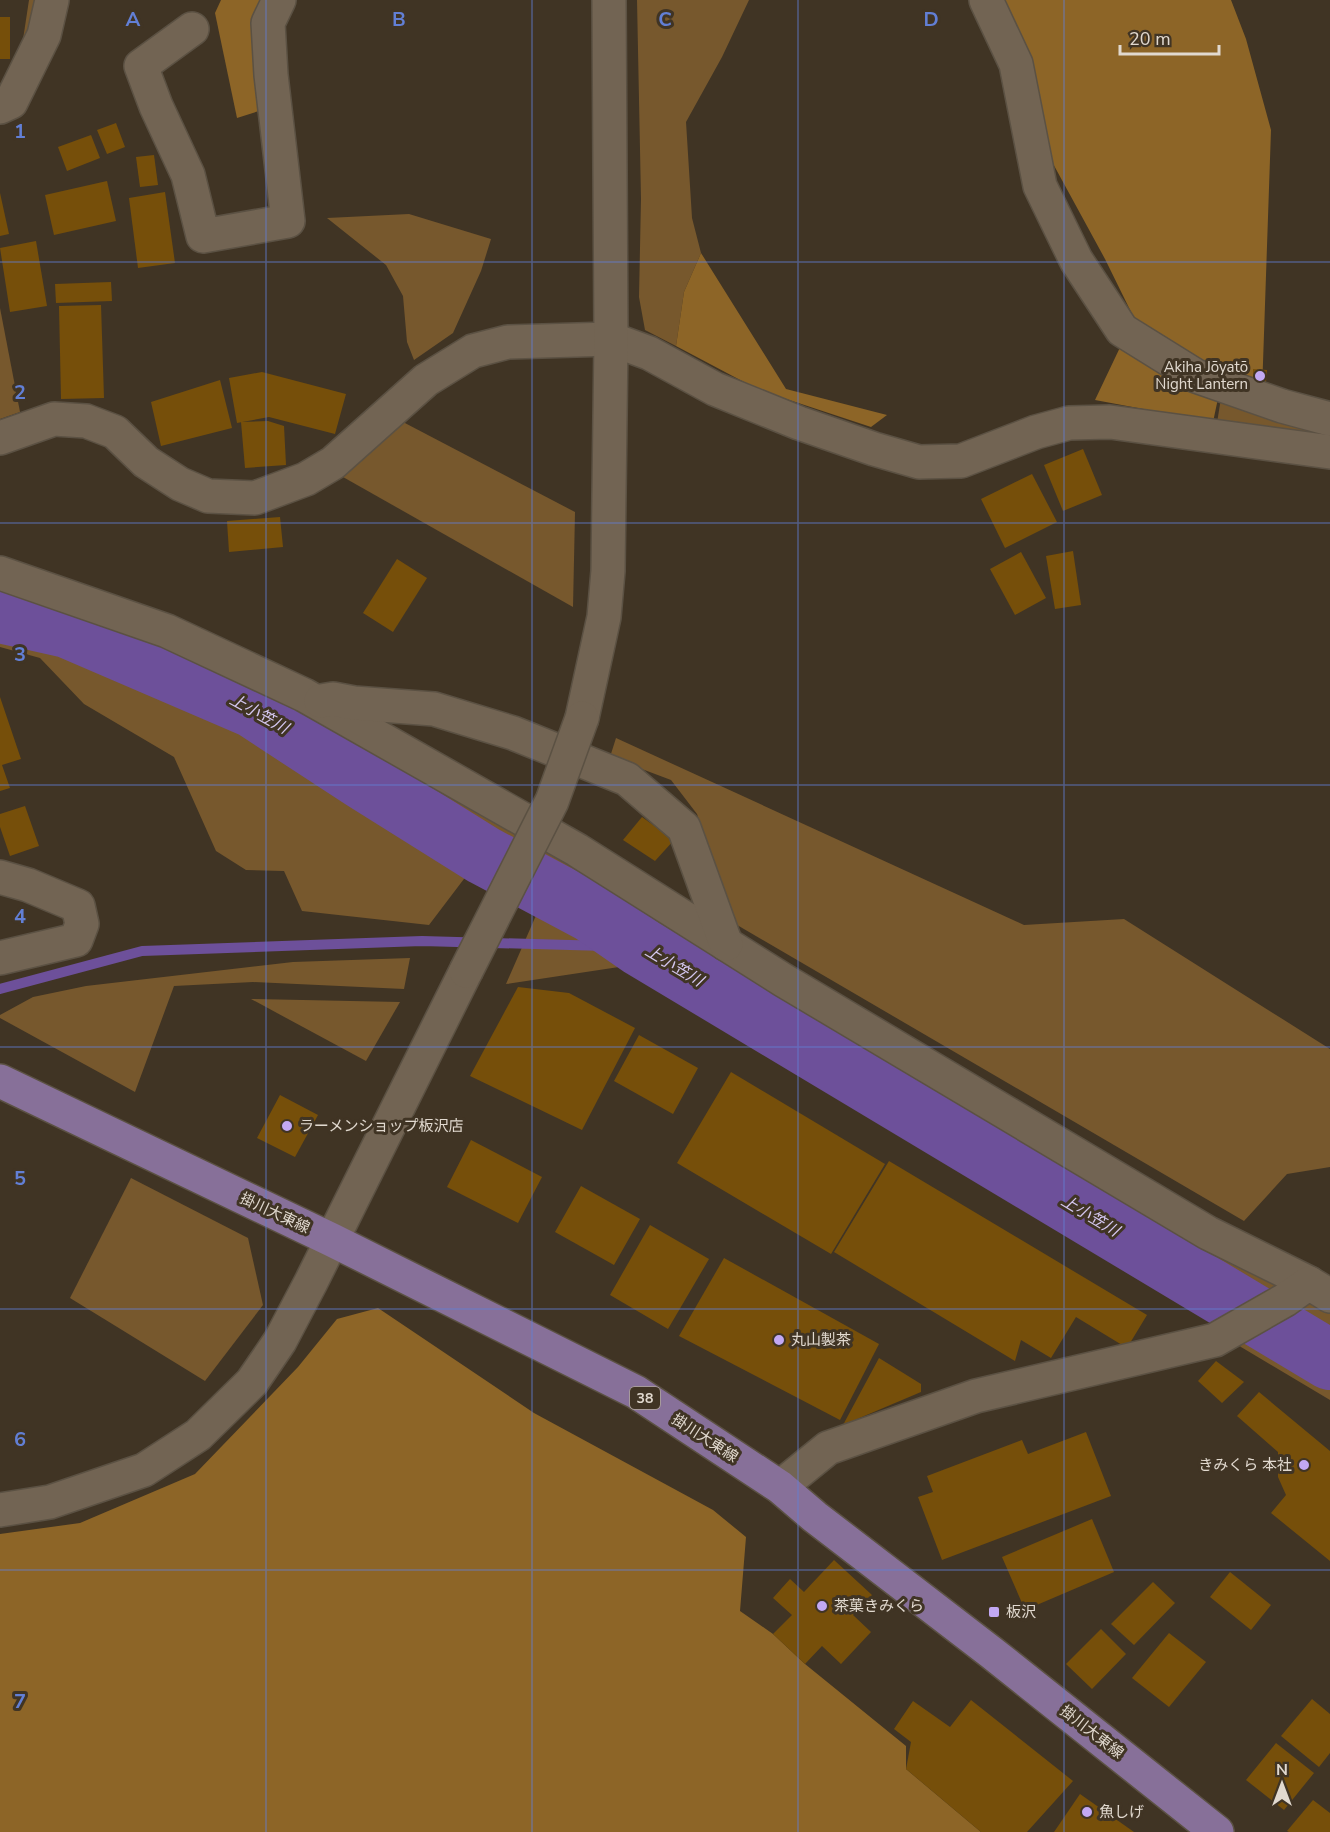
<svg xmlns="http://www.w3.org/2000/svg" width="1330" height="1832" font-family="'Nunito Sans','Noto Sans JP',sans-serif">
  <rect width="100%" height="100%" fill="#403424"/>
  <g fill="#77582d">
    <polygon points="29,0 50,0 17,79"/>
    <polygon points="637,0 749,0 722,57 686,122 692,218 701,253 684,292 676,346 645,330 639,297 641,199"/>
    <polygon points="409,214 491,239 481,271 453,333 414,360 407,342 403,296 386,265 327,218"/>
    <polygon points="0,308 20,412 0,419"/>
    <polygon points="1221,398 1330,427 1330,440 1217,423"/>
    <polygon points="403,422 575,512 573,607 343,477"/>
    <polygon points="0,584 139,632 363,738 841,1033 1330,1309 1330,1400 1241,1347 1188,1302 743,1036 619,967 506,984 541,904 473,867 429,925 302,911 284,871 246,870 216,851 174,757 84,704 40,658 0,647"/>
    <polygon points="616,738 1024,925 1124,919 1330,1049 1330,1167 1287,1174 1244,1221 732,922 697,814 671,780 610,757"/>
    <polygon points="410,958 404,989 253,982 174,986 135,1092 0,1018 0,1015 33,997 86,986 293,962"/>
    <polygon points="251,999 400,1002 366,1061"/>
    <polygon points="131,1178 248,1238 263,1305 205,1381 70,1298"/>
  </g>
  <g fill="#8d6527">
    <polygon points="221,0 268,0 265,109 237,118 215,13"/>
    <polygon points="997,0 1231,0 1246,39 1271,130 1262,392 1223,375 1213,422 1095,400 1134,318 1105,259 1051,160"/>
    <polygon points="701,253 786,389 887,415 871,427 759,390 676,346 684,292"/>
    <polygon points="378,1308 534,1413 713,1510 746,1537 740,1611 773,1634 805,1664 906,1746 906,1769 981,1832 0,1832 0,1534 80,1523 195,1474 298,1367 337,1319"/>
  </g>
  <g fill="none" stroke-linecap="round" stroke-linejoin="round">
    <polyline stroke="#6d509a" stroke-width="10" points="0,989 142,951 422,941 641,947"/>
    <polyline stroke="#6d509a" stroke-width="60" points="0,613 67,628 253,708 363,780 483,855 592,913 641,947 1330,1360"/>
  </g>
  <g fill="#764f0a">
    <rect x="0" y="17" width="10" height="42"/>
    <polygon points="116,123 125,147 107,154 97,130"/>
    <polygon points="91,135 100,158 67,171 58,147"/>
    <polygon points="154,155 158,185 140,187 136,157"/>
    <polygon points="107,181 116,221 54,235 45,195"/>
    <polygon points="165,192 175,263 138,268 129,198"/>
    <polygon points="0,193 9,234 0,236"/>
    <polygon points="36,241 47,306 10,312 0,248"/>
    <polygon points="111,282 112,301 56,303 55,284"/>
    <polygon points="101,305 104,398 61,399 59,306"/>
    <polygon points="1253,369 1267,370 1266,382 1253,381"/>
    <polygon points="262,372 346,394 335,434 269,417 237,423 229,378"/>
    <polygon points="220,380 232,428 161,446 151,402"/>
    <polygon points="268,421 284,426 286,465 245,468 241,422"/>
    <polygon points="1083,449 1102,495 1063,511 1044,465"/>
    <polygon points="1032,474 1057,522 1005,548 981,499"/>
    <polygon points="280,517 283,547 229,552 227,521"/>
    <polygon points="1073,551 1081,605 1055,609 1046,556"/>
    <polygon points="1021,552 1046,598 1015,615 990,569"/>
    <polygon points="397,559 427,578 393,632 363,613"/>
    <polygon points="0,697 21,759 2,765 10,788 0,791"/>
    <polygon points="25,806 39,846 10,856 0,827 0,814"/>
    <polygon points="642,817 674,840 655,861 623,840"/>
    <polygon points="518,987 569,993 635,1028 582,1130 470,1076"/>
    <polygon points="639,1035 698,1068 673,1114 614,1081"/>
    <polygon points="731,1072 885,1164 831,1254 677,1163"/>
    <polygon points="280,1095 318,1115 295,1157 257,1138"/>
    <polygon points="471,1140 542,1177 518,1223 447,1187"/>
    <polygon points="889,1161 1147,1315 1127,1348 1076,1317 1051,1358 1021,1340 1015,1361 834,1252"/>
    <polygon points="581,1186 640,1219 614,1265 555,1232"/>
    <polygon points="650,1225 709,1259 668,1329 610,1295"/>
    <polygon points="724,1258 879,1344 840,1420 679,1336"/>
    <polygon points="879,1358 921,1384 921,1392 843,1425"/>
    <polygon points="1216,1361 1244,1382 1222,1403 1198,1381"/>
    <polygon points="1259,1392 1330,1451 1330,1561 1271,1513 1286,1495 1278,1477 1278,1452 1237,1416"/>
    <polygon points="1086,1432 1111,1496 942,1560 918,1497 933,1492 927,1476 1022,1440 1028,1454"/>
    <polygon points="1092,1519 1114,1572 1025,1610 1002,1557"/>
    <polygon points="834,1560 872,1595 853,1615 871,1632 841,1664 822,1646 805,1664 773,1634 792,1615 773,1598 790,1579 804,1592"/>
    <polygon points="1230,1572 1271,1605 1251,1630 1210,1597"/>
    <polygon points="1153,1582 1175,1603 1134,1645 1111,1624"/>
    <polygon points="1101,1629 1126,1654 1092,1689 1066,1664"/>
    <polygon points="1169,1633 1206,1662 1169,1707 1132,1678"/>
    <polygon points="1312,1699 1330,1714 1330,1753 1319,1767 1281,1736"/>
    <polygon points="971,1700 1073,1781 1027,1832 981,1832 906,1769 911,1742 894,1729 913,1701 950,1727"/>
    <polygon points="1276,1743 1314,1773 1284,1810 1246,1780"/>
    <polygon points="1080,1794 1134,1832 1054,1832"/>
    <polygon points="1313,1800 1330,1813 1330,1832 1289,1832 1287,1831"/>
  </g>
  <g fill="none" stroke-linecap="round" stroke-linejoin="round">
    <defs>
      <g id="minor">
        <polyline points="986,0 1016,64 1040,186 1076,260 1122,330 1196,376 1282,406 1330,419"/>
        <polyline points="192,29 141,66 156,106 188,175 203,236 288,221 271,75 268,23 279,0"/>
        <polyline points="0,107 11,102 44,35 52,0"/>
        <polyline points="0,438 54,419 86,421 115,432 146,462 180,484 208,496 255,498 306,479 333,463 426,380 473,351 508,342 611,339 649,353 715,389 799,423 874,449 919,462 961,461 1036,432 1069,423 1110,422 1330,452"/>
        <polyline points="0,573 167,631 304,695 577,850 783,980 1208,1233 1309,1283"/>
        <polyline points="321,701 333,699 354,703 434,709 513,733 627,779 684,828 726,944"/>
        <polyline points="582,718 604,617 608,571 611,339 609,0"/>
        <polyline points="0,877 28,885 78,906 82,924 76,940 0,958"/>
        <polyline points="780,1487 828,1448 976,1396 1215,1340 1285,1300 1309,1283 1330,1296"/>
        <polyline points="0,1510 50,1502 144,1470 198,1435 252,1382 280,1341 311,1282 466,971"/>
      </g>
      <polyline id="major" points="0,1081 332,1240 636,1392 780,1487 815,1517 992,1653 1217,1832"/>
    </defs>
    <use href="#minor" stroke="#5b5143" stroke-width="36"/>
    <use href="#major" stroke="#5b5143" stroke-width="36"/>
    <use href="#minor" stroke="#726453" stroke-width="33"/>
    <use href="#major" stroke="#877099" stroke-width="33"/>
    <defs>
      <polyline id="minor-bridge" points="466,971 552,801 582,718"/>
    </defs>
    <use href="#minor-bridge" stroke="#5b5143" stroke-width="36" stroke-linecap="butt"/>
    <use href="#minor-bridge" stroke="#726453" stroke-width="33"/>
  </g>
  <path fill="none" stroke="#627fd5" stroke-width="1.5" stroke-opacity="0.55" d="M266 0V1832M532 0V1832M798 0V1832M1064 0V1832M0 262H1330M0 523H1330M0 785H1330M0 1047H1330M0 1309H1330M0 1570H1330"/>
  <g fill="#c2a8f3" stroke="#403424" stroke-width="2">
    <circle cx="1260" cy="376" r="6"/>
    <circle cx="287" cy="1126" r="6"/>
    <circle cx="779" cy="1340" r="6"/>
    <circle cx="1304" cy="1465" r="6"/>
    <circle cx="822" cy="1606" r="6"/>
    <rect x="988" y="1606" width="12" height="12" rx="3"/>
    <circle cx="1087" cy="1812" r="6"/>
  </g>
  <g text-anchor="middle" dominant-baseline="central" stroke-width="6" stroke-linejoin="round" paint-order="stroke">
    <rect fill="#403424" stroke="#b1a89c" stroke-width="1.5" x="630" y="1387" width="30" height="22" rx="4.5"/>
    <g font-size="14" font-weight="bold" fill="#e1d9cf">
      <text x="645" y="1398">38</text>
    </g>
    <g font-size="15" fill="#e1d9cf" stroke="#403424" text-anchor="start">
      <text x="1248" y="367" text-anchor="end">Akiha Jōyatō<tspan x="1248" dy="17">Night Lantern</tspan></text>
      <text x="299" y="1126">ラーメンショップ板沢店</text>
      <text x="791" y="1340">丸山製茶</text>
      <text x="1292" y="1465" text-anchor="end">きみくら 本社</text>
      <text x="834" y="1606">茶菓きみくら</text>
      <text x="1006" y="1612">板沢</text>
      <text x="1099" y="1812">魚しげ</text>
    </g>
    <g font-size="15" fill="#e1d9cf" stroke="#403424">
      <text transform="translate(275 1213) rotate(25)">掛川大東線</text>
      <text transform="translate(705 1438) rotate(33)">掛川大東線</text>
      <text transform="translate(1092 1732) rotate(38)">掛川大東線</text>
    </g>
    <g font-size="16" font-style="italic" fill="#d4c7f0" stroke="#403424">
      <text transform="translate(259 714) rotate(29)">上小笠川</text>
      <text transform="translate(674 966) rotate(31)">上小笠川</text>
      <text transform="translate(1090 1216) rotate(31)">上小笠川</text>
    </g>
  </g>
  <g font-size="20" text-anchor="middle" font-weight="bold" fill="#627fd5" stroke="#403424" stroke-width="6" stroke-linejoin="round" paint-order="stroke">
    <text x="133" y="26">A</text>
    <text x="399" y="26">B</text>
    <text x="665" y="26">C</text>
    <text x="931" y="26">D</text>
    <text x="20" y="138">1</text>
    <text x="20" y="399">2</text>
    <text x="20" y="661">3</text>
    <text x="20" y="923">4</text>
    <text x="20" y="1185">5</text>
    <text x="20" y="1446">6</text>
    <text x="20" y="1708">7</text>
  </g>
  <g transform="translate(1282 1784)" stroke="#403424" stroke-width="4.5" paint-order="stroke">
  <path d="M0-4.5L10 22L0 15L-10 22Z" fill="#e1d9cf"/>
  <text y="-9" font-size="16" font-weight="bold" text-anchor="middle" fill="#e1d9cf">N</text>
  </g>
  <path d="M1120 45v9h99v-9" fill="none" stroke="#e1d9cf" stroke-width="3"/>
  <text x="1129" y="45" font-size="18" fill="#e1d9cf" stroke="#403424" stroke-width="4.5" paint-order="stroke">20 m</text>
</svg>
